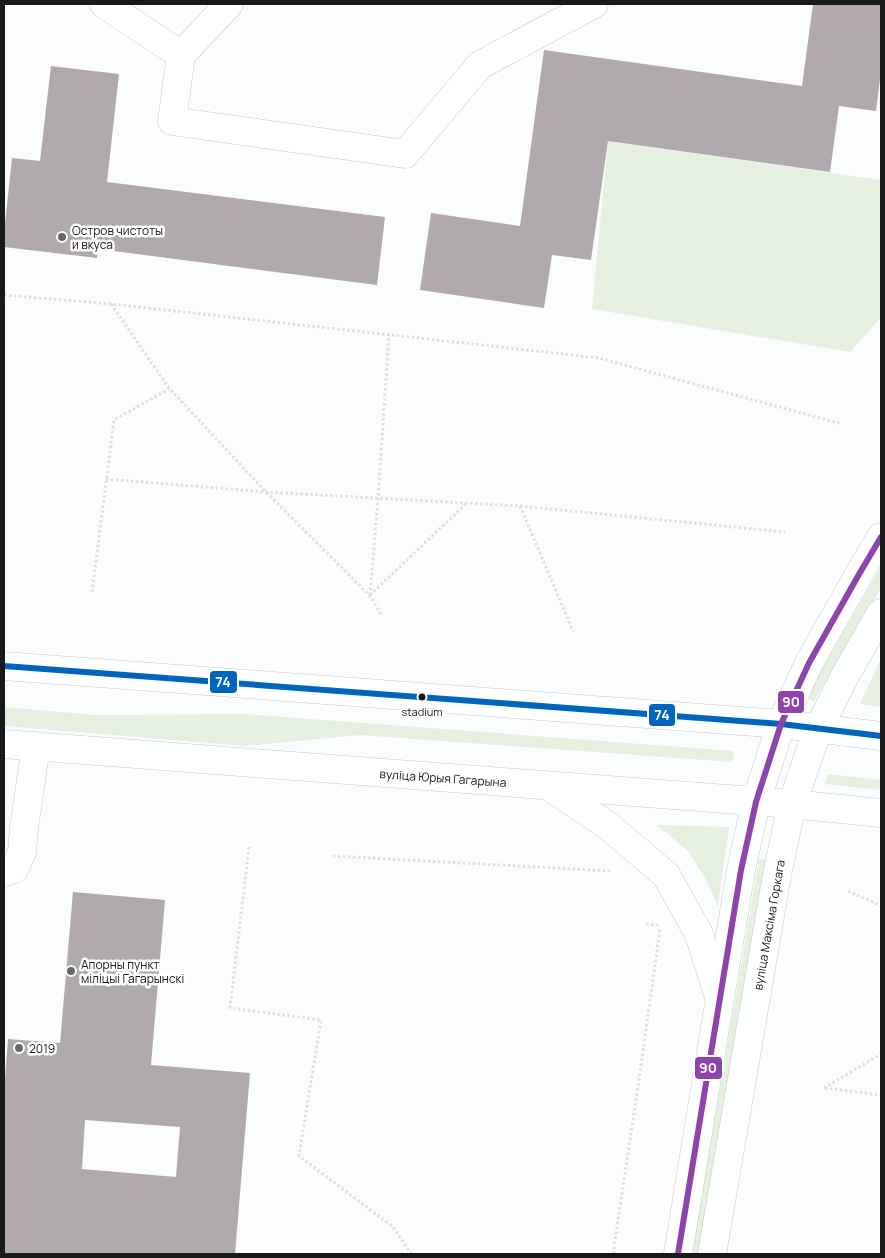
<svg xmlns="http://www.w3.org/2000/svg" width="885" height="1258" font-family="Manrope,sans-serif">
  <rect width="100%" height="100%" fill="#fafcfe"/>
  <g fill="#e5f0e1">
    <polygon points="608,141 881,180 881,317 850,352 592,309"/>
    <polygon points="881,567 881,588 814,701 805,698"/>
    <polygon points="881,659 881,707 860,704"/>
    <polygon points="4,707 95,715 244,714 734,751 732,762 360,735 245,746 4,726"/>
    <polygon points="828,774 881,780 881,790 825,784"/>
    <polygon points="657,825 729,827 718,906 705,878 688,851"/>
    <polygon points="759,859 768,860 701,1254 692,1254"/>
  </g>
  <g fill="#b0aaae" fill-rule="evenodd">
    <polygon points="813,4 881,4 881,71 876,111 839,106 830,172 608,141 591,260 552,255 544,308 420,290 431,213 520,226 544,50 802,86"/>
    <polygon points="51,66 119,74 107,182 385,217 377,285 98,249 97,258 4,247 4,233 12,158 40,161"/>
    <path d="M73 892 165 900 151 1065 250 1073 235 1254H4V1091L8 1039 60 1043ZM85 1120 180 1127 176 1177 82 1169Z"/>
  </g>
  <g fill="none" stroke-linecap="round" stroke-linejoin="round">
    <defs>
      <g id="minor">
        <polyline points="104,4 181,55 229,4"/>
        <polyline points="181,55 172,121 405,154 480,65 594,4"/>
        <polyline points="4,872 14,869 22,852 24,828 36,746"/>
        <polyline points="678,1254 741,870 756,802 781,724 809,663 858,576 881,537"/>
        <polyline points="712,1254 777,875 792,804 818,729 846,674 881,613"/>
      </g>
      <g id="major">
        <polyline points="4,666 781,724 881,736"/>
        <polyline points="4,744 792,804 881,813"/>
        <polyline points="550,787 607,825 666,875 699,934 719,997"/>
      </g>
    </defs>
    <use href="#minor" stroke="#c8c9cb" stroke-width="29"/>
    <use href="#major" stroke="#c8c9cb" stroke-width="29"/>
    <g stroke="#e0e0e0" stroke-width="3" stroke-dasharray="2.5 2.5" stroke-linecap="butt">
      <polyline points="4,295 111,304 599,358 842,424"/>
      <polyline points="111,304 169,388 266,492 370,596 382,616"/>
      <polyline points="106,479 266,492 520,506 573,631"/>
      <polyline points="520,506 785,532"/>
      <polyline points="92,592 114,420 169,389"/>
      <polyline points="370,595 378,499 389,335"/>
      <polyline points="370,595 467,503"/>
      <polyline points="249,847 230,1008 321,1020 299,1156 393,1227 411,1254"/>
      <polyline points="333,856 610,871"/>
      <polyline points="848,891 881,906"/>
      <polyline points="646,924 658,925"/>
      <polyline points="824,1088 881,1054"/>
      <polyline points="825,1088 881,1095"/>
      <polyline points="614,1254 614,1247 639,1080 660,929"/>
    </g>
    <use href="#minor" stroke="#feffff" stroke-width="28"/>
    <use href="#major" stroke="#feffff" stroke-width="28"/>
    <defs>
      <polyline id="bus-1" points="4,666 781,724 881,736"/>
      <polyline id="bus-2" points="678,1254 741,870 756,802 781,724 809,663 858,576 881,537"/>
    </defs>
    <use href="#bus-1" stroke="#fff" stroke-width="10"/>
    <use href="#bus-2" stroke="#fff" stroke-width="10"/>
    <use href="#bus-1" stroke="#0065bd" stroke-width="6"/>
    <use href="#bus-2" stroke="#8e44ad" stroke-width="6"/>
  </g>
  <g fill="#67686a" stroke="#fff" stroke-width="2">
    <circle cx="62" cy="237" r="5"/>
    <circle cx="71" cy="971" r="5"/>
    <circle cx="19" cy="1048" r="5"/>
  </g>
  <circle fill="#18191a" stroke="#fff" stroke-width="2" cx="422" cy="697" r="4.5"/>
  <g text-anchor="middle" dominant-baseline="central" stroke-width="5" stroke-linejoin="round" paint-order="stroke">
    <g font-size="11" fill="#18191a" stroke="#fff">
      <text x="422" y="711">stadium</text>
    </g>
    <g font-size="12" fill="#18191a" stroke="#fff" text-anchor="start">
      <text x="72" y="230">Остров чистоты<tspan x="72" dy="14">и вкуса</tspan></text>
      <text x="81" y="964">Апорны пункт<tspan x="81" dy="14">міліцыі Гагарынскі</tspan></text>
      <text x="29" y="1048">2019</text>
    </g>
    <g font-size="12" fill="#18191a" stroke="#fff">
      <text transform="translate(443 778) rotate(4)">вуліца Юрыя Гагарына</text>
      <text transform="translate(769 925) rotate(-80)">вуліца Максіма Горкага</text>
    </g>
  </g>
  <g stroke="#fff" stroke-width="2">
    <rect x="209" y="670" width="29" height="24" rx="5" fill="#0065bd"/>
    <rect x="777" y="690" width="28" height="24" rx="5" fill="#8e44ad"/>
    <rect x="648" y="703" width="28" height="24" rx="5" fill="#0065bd"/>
    <rect x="694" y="1056" width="29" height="24" rx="5" fill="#8e44ad"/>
  </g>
  <g font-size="14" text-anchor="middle" font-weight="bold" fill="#fff">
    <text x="223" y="687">74</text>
    <text x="791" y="707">90</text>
    <text x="662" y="720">74</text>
    <text x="708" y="1073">90</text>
  </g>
  <rect width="885" height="1258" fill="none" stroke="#18191a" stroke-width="10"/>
</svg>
